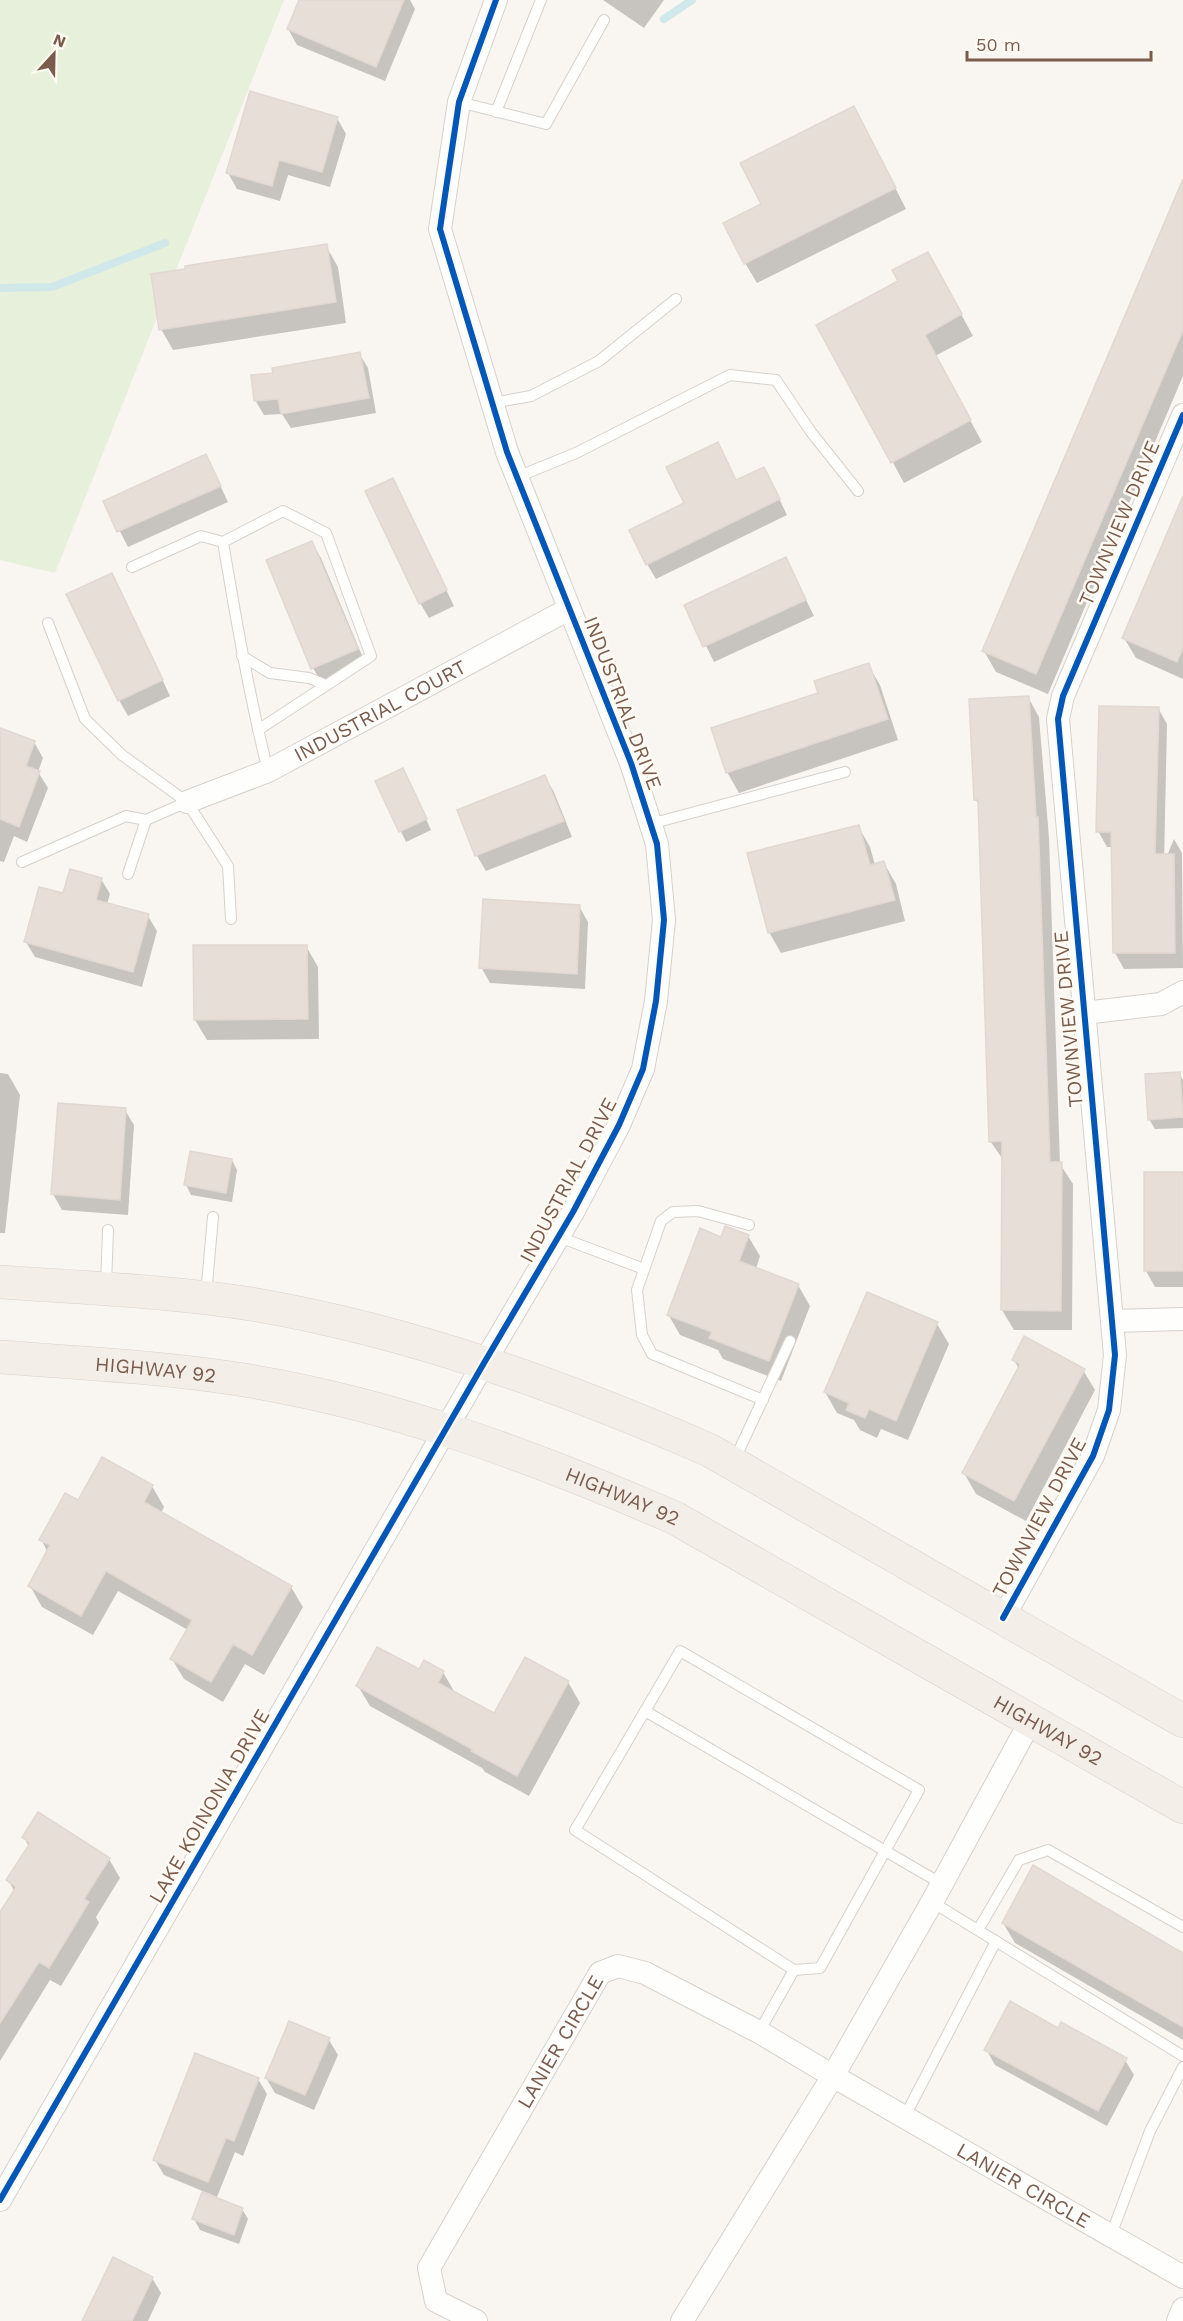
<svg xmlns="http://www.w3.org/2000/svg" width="1183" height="2321" font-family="'Work Sans',sans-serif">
  <rect width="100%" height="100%" fill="#f9f5f0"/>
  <polygon fill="#e7f0db" points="0,0 284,0 55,573 0,560"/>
  <g fill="#0003">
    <polygon points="300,0 410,0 415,9 385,81 297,45 288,29"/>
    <polygon points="603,0 664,0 644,28"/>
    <polygon points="854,108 906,209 757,283 745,263 763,205"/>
    <polygon points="337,118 346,134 330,187 288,175 280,201 237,189 228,173"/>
    <polygon points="1183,182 1183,376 1048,694 996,672 984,651"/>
    <polygon points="326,246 338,267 346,323 173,350 161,329"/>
    <polygon points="939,274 973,336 935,356 982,442 904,483 818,325"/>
    <polygon points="359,353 368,368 376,413 291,428 282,414 264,415 255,400 275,374"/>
    <polygon points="206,456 228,502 128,547 105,502"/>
    <polygon points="726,459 737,482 772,484 787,515 656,579 647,564"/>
    <polygon points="393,480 454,606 429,618 420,603"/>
    <polygon points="1183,500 1183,679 1136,658 1124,638"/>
    <polygon points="312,543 321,558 366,665 322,683 313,668"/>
    <polygon points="786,559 814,616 714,662 686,605"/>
    <polygon points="120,590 170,696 128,716 119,700"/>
    <polygon points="868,665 880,685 898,740 739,793 727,772"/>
    <polygon points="1028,697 1039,717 1049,838 1060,1164 1073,1184 1072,1330 1014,1330 1002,1310 1004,1161 990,1141 980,806 976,800"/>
    <polygon points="1158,708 1167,724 1164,863 1174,839 1182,853 1183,968 1124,969 1115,953 1113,847 1107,847 1098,831"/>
    <polygon points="0,729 34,742 43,758 38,772 48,788 27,842 14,836 4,862 0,861"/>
    <polygon points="545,777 554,792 572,837 486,871 477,856 459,811"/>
    <polygon points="408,780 431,830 406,842 377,782"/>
    <polygon points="858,826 870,847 875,865 884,863 896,884 905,921 781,953 769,932"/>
    <polygon points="101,879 110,894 107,904 148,916 157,931 142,987 35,957 26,942 64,895"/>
    <polygon points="579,906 588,922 585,989 490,983 481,967"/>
    <polygon points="306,946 318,967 319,1039 207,1040 195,1020"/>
    <polygon points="0,1073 8,1074 20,1095 5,1233 0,1233"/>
    <polygon points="1179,1074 1183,1080 1183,1128 1155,1129 1149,1119"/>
    <polygon points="125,1110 134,1125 128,1215 62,1210 53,1194"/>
    <polygon points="232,1160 237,1170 232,1202 191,1195 186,1185"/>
    <polygon points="1183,1174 1183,1287 1155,1287 1146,1271"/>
    <polygon points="748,1236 760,1256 756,1269 798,1285 810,1306 781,1381 723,1359 718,1350 680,1335 668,1314 722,1238"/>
    <polygon points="937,1324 949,1344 908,1440 881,1429 877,1438 860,1430 854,1420 837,1413 825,1392"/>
    <polygon points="1014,1360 1083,1370 1095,1390 1026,1521 976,1494 964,1473 1019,1369"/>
    <polygon points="152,1486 164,1507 161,1513 291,1587 303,1607 264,1675 245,1664 223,1702 184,1679 172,1659 188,1630 118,1591 93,1635 42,1607 30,1586 48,1553 41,1539 79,1502"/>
    <polygon points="443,1672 455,1693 495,1715 568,1682 580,1703 529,1796 485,1772 482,1768 370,1706 358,1686"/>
    <polygon points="24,1837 109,1859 120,1878 96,1917 99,1923 61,1986 50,1980 0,2061 0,1915 15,1892 8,1880 29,1847"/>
    <polygon points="1003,1923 1183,1954 1183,2040 1015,1943"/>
    <polygon points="1059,2030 1125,2060 1134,2075 1107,2126 995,2065 986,2049"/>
    <polygon points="329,2040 338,2055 314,2110 275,2093 266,2078"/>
    <polygon points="258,2079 267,2094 243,2156 235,2152 217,2197 164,2175 155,2160"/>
    <polygon points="242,2209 248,2219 239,2244 200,2230 194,2219"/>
    <polygon points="152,2278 161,2293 148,2321 84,2321"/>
  </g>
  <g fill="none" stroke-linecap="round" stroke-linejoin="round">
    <g stroke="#d0e8ea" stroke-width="8">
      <polyline points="664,19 692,0"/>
      <polyline points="0,288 52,287 165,243"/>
    </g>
  </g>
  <g fill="#e6ded7" stroke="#e2d8d2" stroke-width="1.5">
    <polygon points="299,0 404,0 376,67 287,29"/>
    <polygon points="250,91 338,117 322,172 279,160 272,186 226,173"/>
    <polygon points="854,106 896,188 744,264 723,223 761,204 740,163"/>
    <polygon points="1183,179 1183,330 1036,674 982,651"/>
    <polygon points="327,244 336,302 159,330 151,274 185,269 185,266"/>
    <polygon points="928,252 962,314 925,335 971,420 891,463 816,325 898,281 892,270"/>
    <polygon points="360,352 369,398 281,414 278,399 254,401 251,375 273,373 272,368"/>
    <polygon points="718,442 736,480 764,467 780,499 646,565 629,530 684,503 666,467"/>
    <polygon points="206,454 221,486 117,532 103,501"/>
    <polygon points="393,478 447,590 419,604 365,491"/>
    <polygon points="1183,496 1183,648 1177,662 1122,638"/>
    <polygon points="312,541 358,649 311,669 266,560"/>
    <polygon points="786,557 806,600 703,647 684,605"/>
    <polygon points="112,573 163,680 118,701 66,594"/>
    <polygon points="869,663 888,719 726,773 711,728 818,693 814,681"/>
    <polygon points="1029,696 1036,817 1038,817 1050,1162 1062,1162 1061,1311 1001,1310 1002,1141 989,1142 978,800 974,800 969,699"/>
    <polygon points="1099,706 1159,707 1155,854 1174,854 1175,953 1113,953 1111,832 1096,832"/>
    <polygon points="0,728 35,741 26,766 40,771 19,827 0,819"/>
    <polygon points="403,768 427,819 399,832 375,781"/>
    <polygon points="545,775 564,821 475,856 457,810"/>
    <polygon points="859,825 870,865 884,861 895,900 768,933 747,853"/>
    <polygon points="70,869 102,878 96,900 149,914 133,972 24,942 39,887 63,893"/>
    <polygon points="483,899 580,905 577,974 479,968"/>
    <polygon points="193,945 307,945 308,1019 194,1020"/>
    <polygon points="1180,1072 1183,1117 1148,1120 1145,1074"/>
    <polygon points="58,1103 126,1108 120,1200 51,1194"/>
    <polygon points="190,1151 232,1159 226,1193 184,1185"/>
    <rect x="1144" y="1172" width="39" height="99"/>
    <polygon points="725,1226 749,1235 739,1261 799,1284 769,1361 709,1338 712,1332 667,1315 700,1228 721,1237"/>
    <polygon points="867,1292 938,1322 896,1421 869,1409 865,1418 846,1410 849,1403 824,1392"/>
    <polygon points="1024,1336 1085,1369 1014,1501 962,1473 1020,1364 1012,1360"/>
    <polygon points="102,1457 153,1485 144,1502 292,1586 252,1655 233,1644 211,1682 170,1659 192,1620 106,1571 81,1616 28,1586 50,1545 39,1540 65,1493 78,1500"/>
    <polygon points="377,1647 419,1669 424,1660 444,1671 438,1683 494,1713 525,1657 569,1681 517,1776 471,1751 472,1749 356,1686"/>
    <polygon points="38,1812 110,1858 84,1899 89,1902 49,1968 39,1962 0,2023 0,1912 16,1887 6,1880 30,1843 22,1837"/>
    <polygon points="1033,1865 1183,1953 1183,2027 1002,1923"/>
    <polygon points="1010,2001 1058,2028 1061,2022 1127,2058 1098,2111 984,2050"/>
    <polygon points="289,2021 330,2038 305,2095 265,2078"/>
    <polygon points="195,2053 259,2078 234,2141 226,2138 208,2182 153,2160"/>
    <polygon points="202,2192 243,2208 234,2235 192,2219"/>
    <polygon points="113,2257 153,2277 132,2321 82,2321"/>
  </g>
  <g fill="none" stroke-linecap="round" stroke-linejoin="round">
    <defs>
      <g id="lane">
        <polyline points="459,102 546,124 604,20"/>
        <polyline points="496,112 541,0"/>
        <polyline points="492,403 531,396 599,361 676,299"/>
        <polyline points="517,477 576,453 730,375 776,380 811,432 858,491"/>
        <polyline points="132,567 201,536 223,542"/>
        <polyline points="48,623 85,719 122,755 187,802 228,866 231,919"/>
        <polyline points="242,656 270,673 309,678 326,685"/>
        <path d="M258 730 371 656 326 533 283 511 223 542C236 619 249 695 268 771"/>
        <polyline points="650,824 845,772"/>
        <polyline points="22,862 126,816 146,820 187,802"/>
        <polyline points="128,874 146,820"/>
        <polyline points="749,1225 698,1211 673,1212 661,1221 637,1290 642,1335 652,1354 763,1400"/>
        <polyline points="559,1237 644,1269"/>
        <polyline points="106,1286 108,1230"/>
        <polyline points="206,1295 213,1217"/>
        <polyline points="734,1461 790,1341"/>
        <polyline points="645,1711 575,1830 794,1970 759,2032"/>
        <polyline points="932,1902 1183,2056"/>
        <polyline points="978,1930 1019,1860 1048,1850 1183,1927"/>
        <polyline points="794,1970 820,1968 919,1790 680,1651 645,1711 942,1884"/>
        <polyline points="904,2118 996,1941"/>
        <polyline points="1111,2235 1150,2131 1183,2067"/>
      </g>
      <g id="street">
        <path id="s1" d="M187 802 268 771 569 609"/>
        <polyline points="1084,1013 1161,1004 1183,992"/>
        <polyline points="1112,1321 1183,1319"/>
        <polyline points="1003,1618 1093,1456 1109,1410 1115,1355 1058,719 1063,696 1183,415"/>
        <path id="s2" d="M1031 1720 932 1902 833 2076 1183 2277"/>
        <polyline points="0,2200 484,1363 573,1212 619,1125 643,1069 656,1001 664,920 657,844 631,763 507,452 440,229 459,102 496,0"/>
        <path id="s3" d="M476 2321 436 2301 429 2268 600 1973 618 1966 645 1973 759 2032 833 2076 682 2321"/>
        <polyline points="1178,2321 1183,2309"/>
      </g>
      <g id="primary">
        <path d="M0 1282C86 1288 172 1291 257 1305 413 1332 564 1387 709 1450L1183 1721"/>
        <path id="s4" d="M0 1357C81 1363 163 1367 244 1380 393 1404 537 1458 675 1518L1183 1807"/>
      </g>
    </defs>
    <use href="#lane" stroke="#d7d1cb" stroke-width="12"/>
    <use href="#street" stroke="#d7d1cb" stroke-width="24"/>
    <use href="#primary" stroke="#dad1cc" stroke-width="34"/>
    <use href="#lane" stroke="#fefefd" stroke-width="10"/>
    <use href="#street" stroke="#fefefd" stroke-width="22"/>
    <use href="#primary" stroke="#f3eee8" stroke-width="33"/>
    <defs>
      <g id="cycleway">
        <polyline points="1003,1618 1093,1456 1109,1410 1115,1355 1058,719 1063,696 1183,415"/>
        <polyline points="0,2200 484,1363 573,1212 619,1125 643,1069 656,1001 664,920 657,844 631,763 507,452 440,229 459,102 496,0"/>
      </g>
    </defs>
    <use href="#cycleway" stroke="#fffaf3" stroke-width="10"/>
    <use href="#cycleway" stroke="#0057b8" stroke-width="6"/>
  </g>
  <g text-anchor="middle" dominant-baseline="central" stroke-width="5" stroke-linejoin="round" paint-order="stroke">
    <g font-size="20" fill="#7a5c4d" stroke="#fffaf3">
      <text transform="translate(1119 523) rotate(-67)">TOWNVIEW DRIVE</text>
      <text transform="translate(623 703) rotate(69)">INDUSTRIAL DRIVE</text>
      <text stroke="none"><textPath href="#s1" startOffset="214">INDUSTRIAL COURT</textPath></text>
      <text transform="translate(1068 1019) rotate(-95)">TOWNVIEW DRIVE</text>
      <text transform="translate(568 1180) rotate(-62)">INDUSTRIAL DRIVE</text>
      <text stroke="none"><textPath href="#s4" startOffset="156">HIGHWAY 92</textPath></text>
      <text stroke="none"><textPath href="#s4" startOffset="642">HIGHWAY 92</textPath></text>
      <text transform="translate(1039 1517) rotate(-62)">TOWNVIEW DRIVE</text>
      <text stroke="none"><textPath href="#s4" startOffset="1128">HIGHWAY 92</textPath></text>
      <text transform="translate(209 1806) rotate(-60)">LAKE KOINONIA DRIVE</text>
      <text stroke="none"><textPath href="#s3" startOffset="340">LANIER CIRCLE</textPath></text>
      <text stroke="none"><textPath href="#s2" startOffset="627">LANIER CIRCLE</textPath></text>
    </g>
  </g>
  <g transform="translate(54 54) rotate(22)" stroke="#fffaf3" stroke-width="4.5" paint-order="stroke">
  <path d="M0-4.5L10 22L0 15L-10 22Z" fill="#7a5c4d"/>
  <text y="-9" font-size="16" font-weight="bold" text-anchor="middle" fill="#7a5c4d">N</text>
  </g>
  <path d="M967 51v9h184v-9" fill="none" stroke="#7a5c4d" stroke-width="3"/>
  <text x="976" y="51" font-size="18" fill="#7a5c4d" stroke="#fffaf3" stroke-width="4.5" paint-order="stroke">50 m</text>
</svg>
